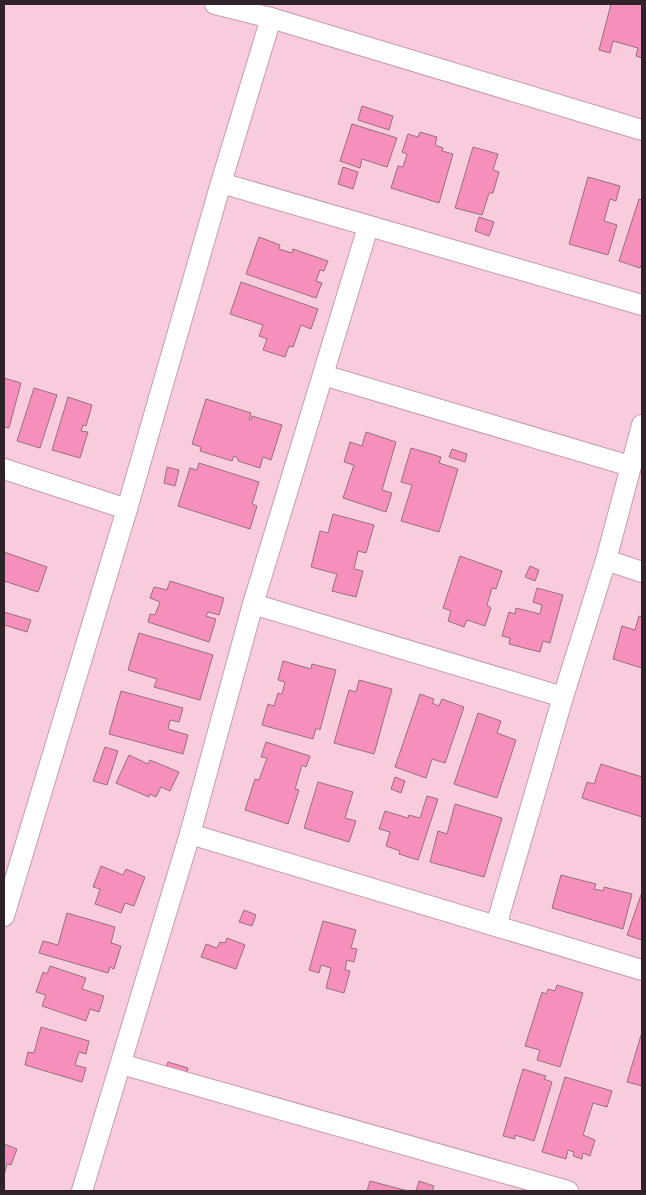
<svg xmlns="http://www.w3.org/2000/svg" width="646" height="1195" font-family="'Varela Round',sans-serif">
  <rect width="100%" height="100%" fill="#f8ccdd"/>
  <g fill="#f68fbc" stroke="#977080">
    <polygon points="611,4 642,4 642,58 636,56 638,48 613,41 610,53 599,50"/>
    <polygon points="362,106 393,116 389,130 358,120"/>
    <polygon points="352,124 397,138 387,167 362,159 360,168 340,161"/>
    <polygon points="420,132 437,137 435,145 443,148 442,151 453,154 439,203 391,188 398,166 403,167 407,154 402,152 408,134 418,137"/>
    <polygon points="473,147 498,154 493,170 499,172 493,193 489,193 482,215 455,208"/>
    <polygon points="343,167 358,172 353,189 338,184"/>
    <polygon points="588,177 620,186 616,201 610,199 604,221 617,225 608,255 569,244"/>
    <polygon points="639,199 642,200 642,263 640,268 619,261"/>
    <polygon points="479,217 494,222 489,236 475,231"/>
    <polygon points="259,237 280,245 279,249 292,253 293,249 328,261 324,271 320,270 316,281 322,283 316,298 246,274"/>
    <polygon points="241,282 318,309 311,329 301,325 293,347 289,346 285,357 263,350 267,339 259,336 263,325 230,314"/>
    <polygon points="4,378 21,383 9,428 4,427"/>
    <polygon points="34,388 57,395 40,448 17,441"/>
    <polygon points="68,397 92,405 86,426 83,425 81,431 88,432 80,458 52,450"/>
    <polygon points="206,399 251,413 249,420 251,420 252,416 282,425 271,460 263,457 260,468 238,461 238,458 234,456 232,461 200,451 201,447 192,444"/>
    <polygon points="366,432 396,442 382,490 392,493 386,512 343,498 354,465 344,462 350,442 362,446"/>
    <polygon points="411,448 441,457 439,463 458,469 439,532 401,521 412,485 401,482"/>
    <polygon points="452,449 467,454 465,462 449,457"/>
    <polygon points="199,463 259,482 252,504 257,506 250,529 178,506 190,468 197,470"/>
    <polygon points="167,467 179,470 175,486 164,483"/>
    <polygon points="333,514 374,525 366,553 358,551 354,569 363,571 356,597 332,591 337,574 311,567 320,531 328,533"/>
    <polygon points="4,552 47,567 38,592 4,581"/>
    <polygon points="460,556 502,571 496,589 492,588 487,605 491,608 485,626 467,620 464,627 448,621 451,611 443,608"/>
    <polygon points="530,566 539,570 535,581 525,577"/>
    <polygon points="170,581 224,598 219,615 208,612 206,616 216,619 209,642 148,622 150,614 155,615 160,602 150,598 154,587 167,590"/>
    <polygon points="537,588 563,595 550,643 543,641 540,652 509,644 510,638 502,636 509,612 515,614 516,608 540,614 542,605 533,602"/>
    <polygon points="4,612 31,620 27,632 4,625"/>
    <polygon points="639,616 642,617 642,668 613,659 622,626 635,630"/>
    <polygon points="139,633 213,655 200,700 154,687 157,679 128,670"/>
    <polygon points="283,661 311,669 312,664 336,670 320,730 316,728 313,739 262,725 268,704 274,706 278,693 282,694 285,682 278,680"/>
    <polygon points="359,680 392,689 374,754 334,743 349,690 356,692"/>
    <polygon points="121,691 183,708 179,722 170,720 168,729 188,735 183,754 109,734"/>
    <polygon points="420,694 434,699 432,703 439,706 442,699 464,707 445,763 432,759 426,778 395,767"/>
    <polygon points="478,713 501,721 497,733 516,740 497,798 454,784"/>
    <polygon points="266,742 310,756 306,767 302,765 295,789 299,790 288,824 245,810 255,779 259,780 267,758 261,757"/>
    <polygon points="105,747 118,751 107,785 93,781"/>
    <polygon points="129,755 148,764 150,760 179,772 170,791 161,787 156,797 150,794 149,797 116,783"/>
    <polygon points="601,764 642,777 642,817 582,798 587,782 594,784"/>
    <polygon points="395,777 405,781 401,793 391,789"/>
    <polygon points="318,782 353,792 345,818 356,821 349,842 304,828"/>
    <polygon points="427,796 438,799 418,860 399,854 400,851 386,846 390,832 379,829 385,811 408,818 409,815 420,818"/>
    <polygon points="455,804 502,818 484,877 430,862 438,831 447,834"/>
    <polygon points="101,866 123,875 126,869 145,877 134,906 125,903 121,913 95,904 100,889 93,887"/>
    <polygon points="561,875 596,884 594,889 603,891 604,887 632,894 623,929 552,908"/>
    <polygon points="642,892 642,940 627,935"/>
    <polygon points="244,910 256,915 252,926 239,922"/>
    <polygon points="67,913 115,927 111,943 121,946 114,969 110,967 108,973 39,953 43,941 58,945"/>
    <polygon points="323,921 356,930 351,948 357,949 354,962 347,960 345,970 350,971 344,993 326,988 331,968 321,965 319,973 309,970"/>
    <polygon points="227,938 245,945 236,969 201,957 206,944 217,948 220,942 225,943"/>
    <polygon points="50,966 86,978 82,989 104,996 99,1012 90,1009 86,1021 42,1006 46,995 36,992 43,972 47,974"/>
    <polygon points="557,985 583,993 560,1067 537,1060 540,1050 525,1046 542,992 546,994 548,989 555,991"/>
    <polygon points="41,1027 89,1041 86,1054 79,1052 75,1065 86,1068 82,1082 25,1065 28,1052 34,1053"/>
    <polygon points="642,1032 642,1086 627,1082"/>
    <polygon points="168,1062 188,1068 186,1075 166,1069"/>
    <polygon points="523,1069 546,1076 544,1079 552,1082 534,1141 515,1135 515,1139 503,1136"/>
    <polygon points="565,1077 612,1091 607,1107 593,1103 583,1135 595,1140 590,1156 583,1153 582,1159 573,1156 574,1152 568,1150 566,1159 542,1152"/>
    <polygon points="4,1144 17,1149 11,1165 7,1164 4,1175"/>
    <polygon points="370,1181 408,1191 367,1191"/>
    <polygon points="419,1181 434,1186 432,1191 416,1191"/>
  </g>
  <g fill="none" stroke-linecap="round" stroke-linejoin="round">
    <defs>
      <g id="minor">
        <polyline points="215,4 271,18 642,130"/>
        <polyline points="221,183 642,305"/>
        <polyline points="323,375 630,466"/>
        <polyline points="4,469 127,509"/>
        <polyline points="606,560 642,572"/>
        <polyline points="253,604 563,697"/>
        <polyline points="190,834 642,970"/>
        <polyline points="4,916 127,509 221,183 271,18"/>
        <polyline points="496,926 563,697 606,560 642,425"/>
        <polyline points="121,1064 568,1191"/>
        <polyline points="82,1191 190,834 253,604 368,227"/>
      </g>
    </defs>
    <use href="#minor" stroke="#c59cad" stroke-width="22"/>
    <use href="#minor" stroke="#fff" stroke-width="20"/>
  </g>
  <rect width="646" height="1195" fill="none" stroke="#312128" stroke-width="10"/>
</svg>
